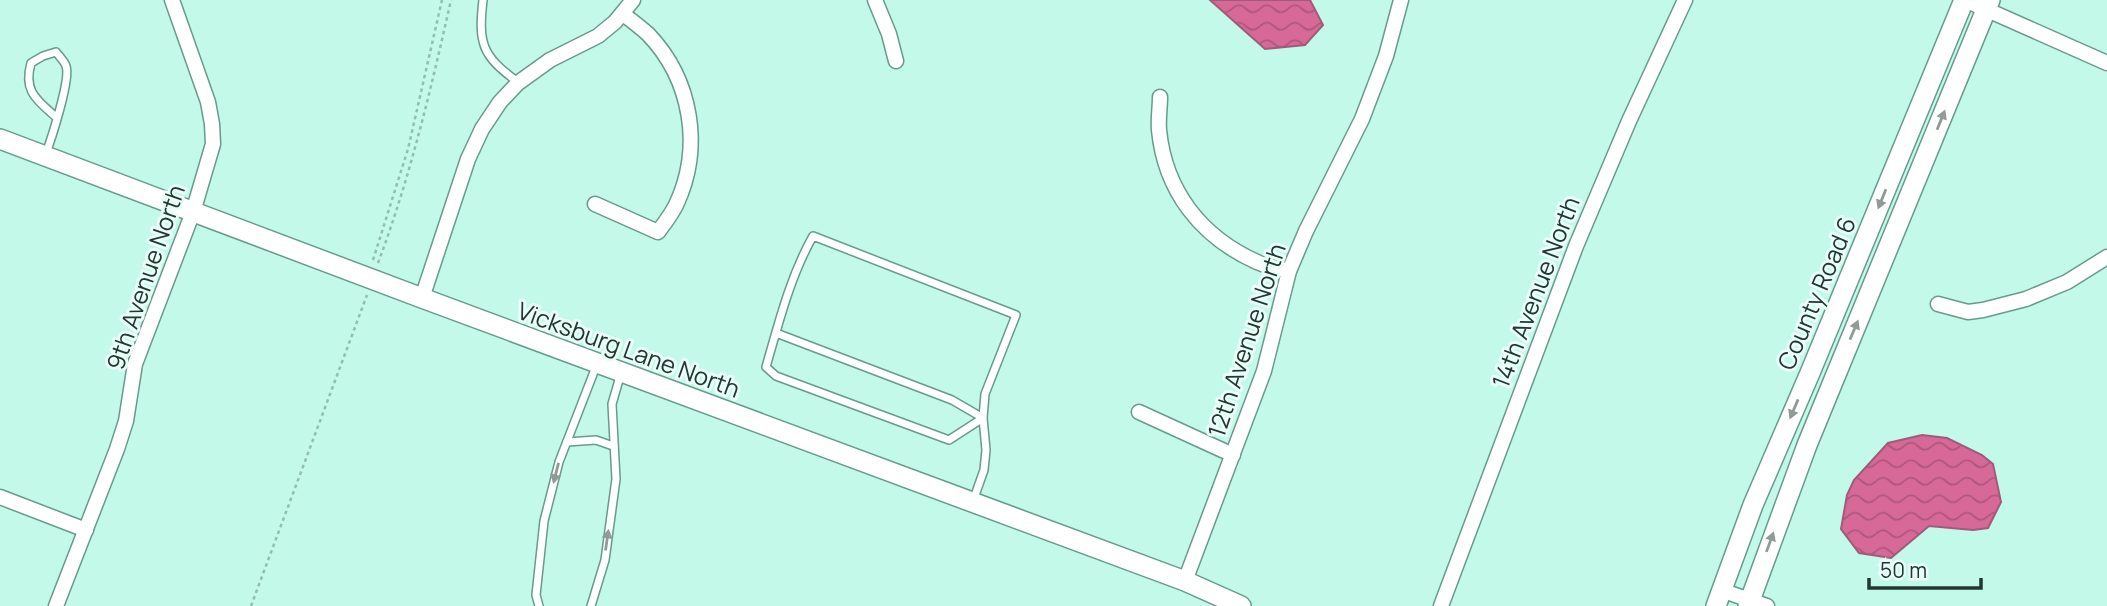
<svg xmlns="http://www.w3.org/2000/svg" width="2107" height="606" font-family="Manrope,sans-serif">
  <defs>
    <pattern id="water-waves" width="16" height="10" patternUnits="userSpaceOnUse" patternTransform="scale(1.75)"><rect width="16" height="10" fill="#d76999"/><path d="M0 5q4-4 8 0t8 0" fill="none" stroke="#ae577d"/></pattern>
  </defs>
  <rect width="100%" height="100%" fill="#c2f9e8"/>
  <g fill="url(#water-waves)" stroke="#a05a7a" stroke-width="2">
    <polygon points="1210,0 1310,0 1323,25 1305,45 1265,49"/>
    <polygon points="1922,435 1947,438 1982,455 1993,464 2001,502 1988,528 1973,530 1929,526 1891,558 1859,553 1841,529 1847,495 1854,480 1888,443"/>
  </g>
  <g fill="none" stroke-linecap="round" stroke-linejoin="round">
    <defs>
      <g id="lane">
        <path d="M483 0C478 44 482 56 518 82"/>
        <path d="M45 156C51 140 71 79 66 66 65 62 59 56 56 52L43 56 31 63C23 92 37 100 57 118"/>
        <path d="M776 333 952 400 983 418 949 440 776 376 766 367C779 322 790 277 813 236L1016 315 985 394 983 418 986 450 984 470 973 501"/>
        <polyline points="567,442 596,440 613,446"/>
        <polyline points="539,606 536,595 544,521 559,462 597,364"/>
        <polyline points="591,606 605,560 616,479 612,404 621,373"/>
      </g>
      <g id="street">
        <polyline points="875,0 889,34 896,61"/>
        <polyline points="1965,0 2107,63"/>
        <path d="M1160 97C1160 108 1158 119 1159 130 1165 191 1201 237 1257 262 1267 267 1278 268 1289 271"/>
        <path d="M595 204 658 232C664 224 671 215 676 205 703 148 692 80 648 34 640 27 631 20 623 14"/>
        <polyline points="422,298 468,159 482,129 500,102 518,83 550,60 598,36 615,22 633,0"/>
        <polyline points="1938,304 1968,312 1983,310 2026,299 2067,282 2107,257"/>
        <polyline points="1139,412 1233,455"/>
        <polyline points="0,497 86,530"/>
        <polyline points="1185,581 1264,371 1289,271 1306,231 1362,119 1386,56 1401,0"/>
        <polyline points="1721,590 1767,606"/>
        <polyline points="56,606 117,449 126,421 135,364 193,212 213,144 212,124 208,102 172,0"/>
        <polyline points="1441,606 1576,246 1629,121 1685,0"/>
      </g>
      <g id="secondary">
        <polyline points="0,139 422,298 1185,581 1241,606"/>
        <polyline points="1716,606 1753,505 1810,373 1964,0"/>
        <polyline points="1748,606 1807,445 1990,0"/>
      </g>
    </defs>
    <use href="#lane" stroke="#679b8d" stroke-width="10"/>
    <use href="#street" stroke="#679b8d" stroke-width="17"/>
    <use href="#secondary" stroke="#679b8d" stroke-width="22"/>
    <g stroke="#91beb0" stroke-width="2.5" stroke-dasharray="3.5 3.5" stroke-linecap="butt">
      <polyline points="373,260 408,149 442,0"/>
      <path d="M378 263C410 178 431 89 451 0"/>
      <polyline points="251,606 367,295"/>
    </g>
    <use href="#lane" stroke="#fff" stroke-width="7"/>
    <use href="#street" stroke="#fff" stroke-width="14"/>
    <use href="#secondary" stroke="#fff" stroke-width="19"/>
  </g>
  <defs><path id="oneway-solid" d="M-6-.8H1V-3.2L6.5 0L1 3.2V.8H-6Z" transform="scale(1.75)"/></defs>
  <g fill="#909b98">
    <use href="#oneway-solid" transform="translate(1941 120) rotate(-68)"/>
    <use href="#oneway-solid" transform="translate(1882 199) rotate(112)"/>
    <use href="#oneway-solid" transform="translate(1854 330) rotate(-67)"/>
    <use href="#oneway-solid" transform="translate(1794 409) rotate(113)"/>
    <use href="#oneway-solid" transform="translate(556 473) rotate(104)"/>
    <use href="#oneway-solid" transform="translate(607 540) rotate(-82)"/>
    <use href="#oneway-solid" transform="translate(1770 542) rotate(-70)"/>
  </g>
  <g text-anchor="middle" dominant-baseline="central" stroke-width="6" stroke-linejoin="round" paint-order="stroke">
    <g font-size="24" fill="#213731" stroke="#e8fef7">
      <text transform="translate(145 277) rotate(-71)">9th Avenue North</text>
      <text transform="translate(1535 292) rotate(-69)">14th Avenue North</text>
      <text transform="translate(1816 293) rotate(-67)">County Road 6</text>
      <text transform="translate(1246 340) rotate(-72)">12th Avenue North</text>
      <text transform="translate(629 349) rotate(20)">Vicksburg Lane North</text>
    </g>
  </g>
  <path d="M1869 578v10h112v-10" fill="none" stroke="#213731" stroke-width="3.5"/>
  <text x="1880" y="578" font-size="21" fill="#213731" stroke="#e8fef7" stroke-width="5" paint-order="stroke">50 m</text>
</svg>
